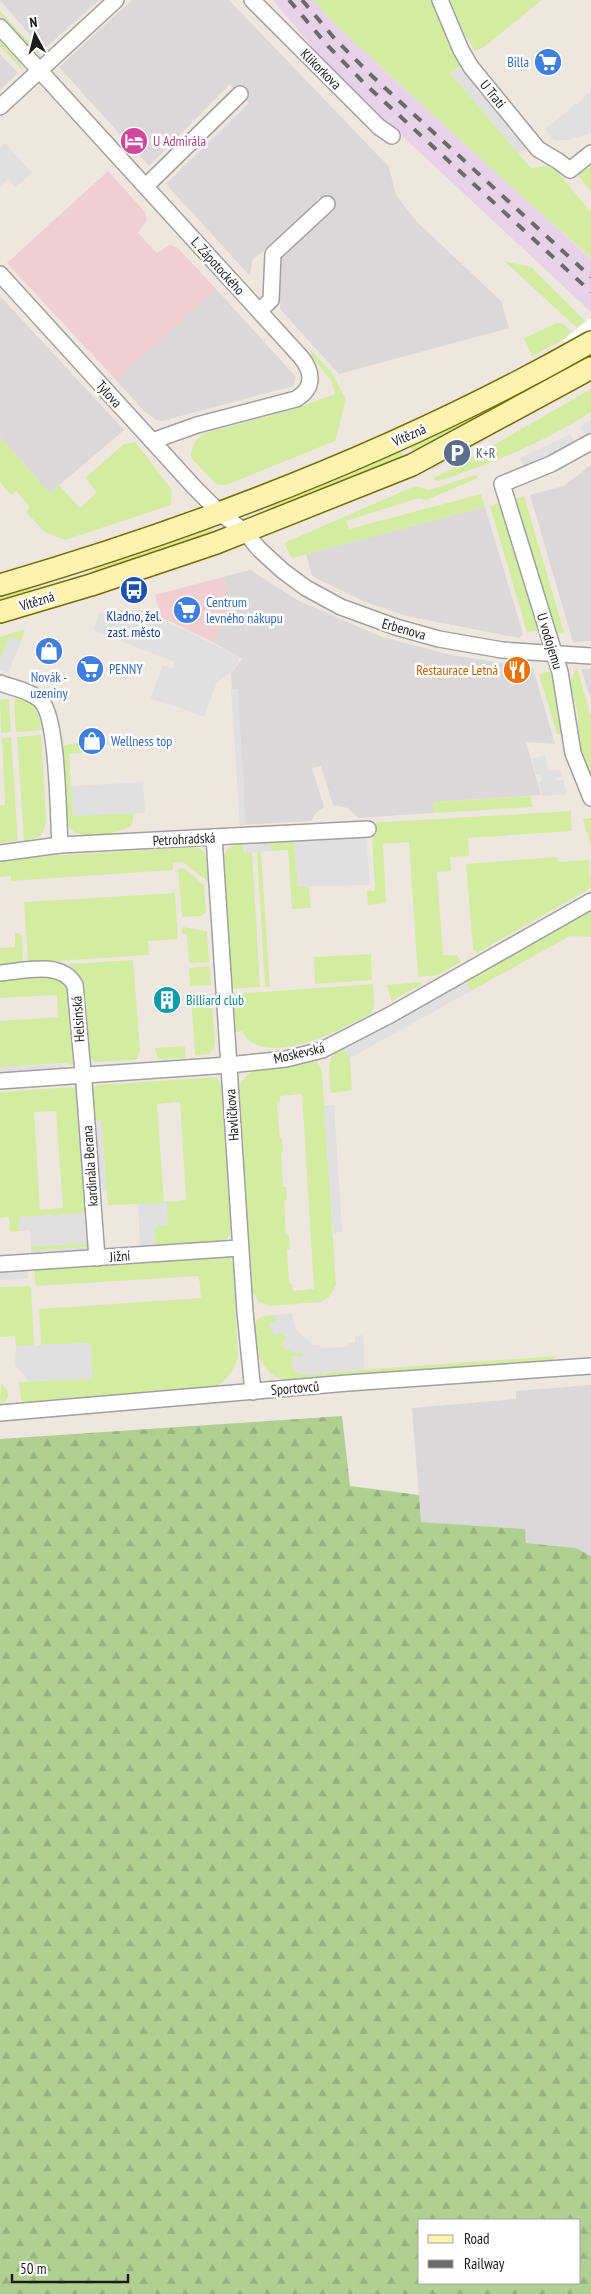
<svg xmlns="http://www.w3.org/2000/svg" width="591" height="2294" font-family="'PT Sans Narrow',sans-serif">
  <defs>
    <pattern id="forest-firs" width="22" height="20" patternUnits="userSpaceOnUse" patternTransform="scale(1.25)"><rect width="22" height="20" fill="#b0d092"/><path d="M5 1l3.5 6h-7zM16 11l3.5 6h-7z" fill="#97b27d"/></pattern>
  </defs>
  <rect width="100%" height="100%" fill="#eee7e0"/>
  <g fill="#dad8d9">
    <polygon points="0,0 99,0 43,50"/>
    <polygon points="132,0 229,0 389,167 396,195 417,222 501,301 509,328 339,374 280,309 279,292 280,257 325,215 334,212 319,196 315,205 252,261 250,276 166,184 249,103 230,84 149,166 59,67"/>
    <polygon points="0,54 18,73 0,90"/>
    <polygon points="216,289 296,377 293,386 162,421 156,420 144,411 116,380"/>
    <polygon points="0,296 124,430 50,493 0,437"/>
    <polygon points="591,465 591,641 573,642 530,495 564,486"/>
    <polygon points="485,507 523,634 519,638 407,616 363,601 312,576 306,554"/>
    <polygon points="250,570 297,600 382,637 451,655 533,668 555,744 526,742 541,795 434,802 433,813 358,818 348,808 333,805 321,766 312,768 324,807 316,813 311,821 240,825 231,673 242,659 213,642 232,611 223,577"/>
    <polygon points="581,669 591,669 591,701 584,678"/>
    <polygon points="591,1385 591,1556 576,1548 526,1543 525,1529 421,1522 412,1408 516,1399 516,1391"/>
  </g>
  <g fill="#f1ced3">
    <polygon points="108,171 145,212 147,220 138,233 151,247 157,253 170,245 178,248 216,289 116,380 7,263"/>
    <polygon points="223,577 232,611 213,642 161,617 155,595"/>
  </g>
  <polygon fill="#e8d2e8" points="273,0 319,0 381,67 591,259 591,312 356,93 318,54"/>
  <g fill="#d4eca2" fill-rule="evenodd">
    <polygon points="313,0 432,0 460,66 451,74 531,168 547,166 556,170 591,212 591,258 505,181 337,26"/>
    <polygon points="450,0 542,0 484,47 475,51 464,33"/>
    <polygon points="0,11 41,55 34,52 0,15"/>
    <polygon points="0,41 21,64 24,72 0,46"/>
    <polygon points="578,155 591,161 591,192 572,167 572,159"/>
    <polygon points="504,261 531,267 585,321 577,328"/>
    <polygon points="557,323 562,323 572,332 563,340 532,356 524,338"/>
    <path d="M313 352 332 373 346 400 335 441 226 485 216 484 191 458C191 446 195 439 205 433L292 410 335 394 331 380 310 355Z"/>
    <polygon points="578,360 582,364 458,430 413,451 409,444"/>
    <path d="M591 389V412C544 442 492 464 439 481L434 480 435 477 452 469Z"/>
    <polygon points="0,437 50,493 59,485 80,508 97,492 85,478 124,444 135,442 172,490 171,505 65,540 45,532 26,512 30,507 16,491 11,495 0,482"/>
    <polygon points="400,448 403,456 267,511 267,505"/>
    <polygon points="475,475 478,478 426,500 419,498 346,521 349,529 481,494 485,507 292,558 284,543 415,486 429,490"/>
    <polygon points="524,496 564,632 555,635 514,499"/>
    <polygon points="501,502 537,623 537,631 527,632 490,506"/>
    <polygon points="207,527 212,529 212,534 95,574 93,567"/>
    <polygon points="29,586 32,592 0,602 0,594"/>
    <polygon points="25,629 21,641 9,637 0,661 0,637"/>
    <polygon points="577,668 591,716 591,778 581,757 577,710 571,687 571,679"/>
    <polygon points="550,671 555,683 561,734 557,734 539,674"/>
    <path d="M23 698C37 704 40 717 41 730L16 732 14 699Z"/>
    <polygon points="9,699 11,732 1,733 0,700"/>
    <polygon points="41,735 46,818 45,827 40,837 24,841 17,737"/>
    <polygon points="11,737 18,841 0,843 0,805 5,805 2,738"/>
    <path d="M82 742 83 753 69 754 73 816 134 813 132 825C122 833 91 839 79 834 71 832 68 826 66 820L61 750 65 745Z"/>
    <polygon points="530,796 533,807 433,813 433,802"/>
    <polygon points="571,811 572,831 468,838 469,856 450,857 451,871 437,872 443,955 457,955 461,962 438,975 418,977 409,842 383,844 386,903 368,905 367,891 375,890 372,836 368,836 367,823"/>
    <polygon points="591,818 591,848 583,819"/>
    <polygon points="294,841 298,887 309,887 311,908 292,909 288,850 271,851 271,842"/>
    <path d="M243 844 245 853 252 852 260 987 231 989 224 856C226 846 233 845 243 844Z"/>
    <path d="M194 847C211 849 208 869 208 882L183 862 173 863V870L11 881V876L0 877V859Z"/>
    <polygon points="261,851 270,987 265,987 257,852"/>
    <polygon points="557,857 558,862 589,860 591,888 477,953 473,949 466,864"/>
    <polygon points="183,868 204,885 206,913 201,916 182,917 178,869"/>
    <polygon points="175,893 178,939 148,941 149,955 28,963 24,902"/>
    <polygon points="591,908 591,937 570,936 471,991 464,979"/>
    <polygon points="182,927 207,931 209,962 189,963 187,936 182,933"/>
    <polygon points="15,933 19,933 22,937 23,963 0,965 0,948 15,947"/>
    <polygon points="371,954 372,980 315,984 314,957"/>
    <path d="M133 960 140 1049 137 1060 95 1062 89 1055C86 1028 92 981 68 964Z"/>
    <polygon points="209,966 211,985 190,986 189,968"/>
    <polygon points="50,973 69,984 75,1060 72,1065 65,1063 0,1067 0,1021 58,1017 57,995 0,998 0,976"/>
    <polygon points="419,982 423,984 391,1001 387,985"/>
    <path d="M373 984 374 1003 372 1013C344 1028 263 1072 242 1031L237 1032 235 1027 232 994Z"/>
    <polygon points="211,995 215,1042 214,1048 209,1054 195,1056 191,996"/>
    <polygon points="185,1046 186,1058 158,1059 155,1048"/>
    <path d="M343 1047 350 1058 352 1090 331 1093C330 1074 324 1056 343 1047Z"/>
    <path d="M309 1060 318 1063 322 1071 336 1285 329 1297 321 1302 270 1306 259 1302 251 1290 239 1089C245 1062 287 1064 309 1060ZM302 1094 314 1289 293 1291 292 1284 289 1283 287 1249H290L289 1235H286L284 1201 287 1200 286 1187H283L281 1152H283L282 1138H280L277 1104 280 1103V1096Z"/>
    <path d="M217 1077 221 1085 231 1231 229 1236 222 1244 155 1250V1229L158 1225 168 1224 138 1204 108 1205 101 1121 90 1118V1089L98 1085ZM180 1102 186 1200 164 1202 157 1104Z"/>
    <path d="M71 1087 78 1089 89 1213 19 1217 20 1231 10 1232 9 1217 0 1218V1092ZM56 1111 63 1208 40 1210 34 1112Z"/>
    <polygon points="90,1243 88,1247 31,1251 31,1246"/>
    <path d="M228 1255 233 1263 238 1356C234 1371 227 1381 213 1388L25 1403 21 1400 19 1382 92 1378 90 1343 41 1345 39 1309 201 1298 199 1276 37 1286 35 1282 34 1265Z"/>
    <polygon points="31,1286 34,1345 16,1346 15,1336 0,1337 0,1287"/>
    <path d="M272 1315 278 1320 269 1324 287 1337 280 1345 303 1353 302 1374 557 1356 551 1362 289 1382C280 1379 272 1376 266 1368 257 1359 248 1331 257 1320 261 1316 266 1316 272 1315Z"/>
    <path d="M1 1383C9 1389 12 1400 0 1404Z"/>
  </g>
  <path fill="url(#forest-firs)" fill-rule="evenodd" d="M342 1416 350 1486 419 1495 421 1522 525 1529 526 1543 576 1548 591 1556V2294H0V1439ZM420 2220H580V2283H420Z"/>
  <g fill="#e0e0e0">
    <polygon points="460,66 528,147 519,154 451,74"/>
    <polygon points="591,92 591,133 568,140 554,140 545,129"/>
    <polygon points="5,143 32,173 15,187 8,179 0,186 0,148"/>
    <polygon points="591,420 591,434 587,437 580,427"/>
    <polygon points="490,433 482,443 447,463 434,469 421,467"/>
    <polygon points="570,434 576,444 525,469 520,458"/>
    <polygon points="133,608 187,631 237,656 239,662 230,673 217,682 204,717 176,706 150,699 163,665 173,669 175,662 93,630 100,612 129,619"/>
    <polygon points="9,637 21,641 8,673 0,670 0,661"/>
    <polygon points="231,689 238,689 246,824 240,824"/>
    <polygon points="545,755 548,771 560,770 562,776 552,781 563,779 567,794 542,796 539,784 542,778 540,775 536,775 532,759"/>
    <polygon points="143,782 145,813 73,816 71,786"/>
    <polygon points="366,836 370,885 298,887 294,841"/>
    <polygon points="271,842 271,851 245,853 245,846 241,844"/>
    <polygon points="464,979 471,991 350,1058 343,1047"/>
    <polygon points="61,1064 70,1073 0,1078 0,1067"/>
    <polygon points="324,1105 334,1105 342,1232 333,1233"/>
    <polygon points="90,1118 101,1121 107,1191 96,1192"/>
    <polygon points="167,1203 168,1224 158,1225 155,1229 155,1250 136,1252 140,1246 138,1204"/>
    <polygon points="89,1213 90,1243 31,1246 30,1230 20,1231 19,1217"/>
    <polygon points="88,1247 85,1251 31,1258 31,1251"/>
    <polygon points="27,1266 28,1279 0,1280 0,1267"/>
    <polygon points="292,1313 296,1330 313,1345 319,1345 320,1348 348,1347 348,1343 355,1343 355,1336 363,1335 365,1369 309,1375 296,1372 291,1365 292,1356 303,1357 303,1353 295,1353 280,1345 287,1336 282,1333 274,1336 269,1324 278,1320 272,1315"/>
    <polygon points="90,1343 92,1379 29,1381 15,1365 16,1346"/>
  </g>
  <polygon fill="#fff" points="591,318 591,366 563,340"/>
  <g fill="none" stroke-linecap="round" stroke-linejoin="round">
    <defs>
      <g id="street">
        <polyline points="252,0 379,127 392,136"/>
        <polyline points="440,0 461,50 471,67 538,149 558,161 570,170 591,153"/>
        <path d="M0 27 300 356C313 371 315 388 296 399L197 425 152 441"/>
        <polyline points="0,107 116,0"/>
        <polyline points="146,186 240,94"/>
        <polyline points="0,274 195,488 220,513 244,531 259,549 283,571 306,588 341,607 396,627 439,639 502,650 591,656"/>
        <polyline points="259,311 271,300 273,254 327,204"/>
        <polyline points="591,442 551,464 502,484 560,672 573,753 591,798"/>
        <path d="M0 683C13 688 32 691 42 702 58 721 58 816 60 845"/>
        <polyline points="214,837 245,1312 253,1392"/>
        <polyline points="0,853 60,845 368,829"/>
        <path d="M0 973C24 971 61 960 75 985L84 1083 97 1258"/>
        <polyline points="0,1081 229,1065 286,1059 322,1050 390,1015 591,901"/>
        <polyline points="0,1264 240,1248"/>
        <polyline points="0,1413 348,1383 591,1366"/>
      </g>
      <g id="secondary">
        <path d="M0 585C205 525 405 448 591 342"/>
        <polyline points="0,612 91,585 216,543 412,465 591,368"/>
      </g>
    </defs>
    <use href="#street" stroke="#a0a0a0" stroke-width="18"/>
    <use href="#secondary" stroke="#756c00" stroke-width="24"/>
    <use href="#street" stroke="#fff" stroke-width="15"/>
    <use href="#secondary" stroke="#fdf2af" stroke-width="21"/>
    <g stroke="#6a6a6a" stroke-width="4" stroke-dasharray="10 10" stroke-linecap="butt">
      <polyline points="289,0 328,46 365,84 591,292"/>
      <polyline points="302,0 335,39 372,76 591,277"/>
    </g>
  </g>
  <defs>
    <symbol id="supermarket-disc" viewBox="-11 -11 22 22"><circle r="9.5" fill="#3f7fe0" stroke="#fff"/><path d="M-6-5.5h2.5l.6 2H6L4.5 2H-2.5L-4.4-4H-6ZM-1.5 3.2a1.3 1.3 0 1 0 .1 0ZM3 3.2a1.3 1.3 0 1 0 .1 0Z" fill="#fff"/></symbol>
    <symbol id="hotel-disc" viewBox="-11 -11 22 22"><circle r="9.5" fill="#d1479c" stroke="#fff"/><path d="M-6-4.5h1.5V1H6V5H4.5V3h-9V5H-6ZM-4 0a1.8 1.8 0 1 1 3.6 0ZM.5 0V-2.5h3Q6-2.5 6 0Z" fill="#fff"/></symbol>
    <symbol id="parking-disc" viewBox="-11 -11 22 22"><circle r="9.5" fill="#5c6f8a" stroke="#fff"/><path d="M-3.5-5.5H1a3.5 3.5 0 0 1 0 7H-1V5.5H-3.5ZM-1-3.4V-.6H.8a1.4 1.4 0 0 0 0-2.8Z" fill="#fff"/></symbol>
    <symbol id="bus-disc" viewBox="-11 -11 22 22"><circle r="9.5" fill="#1a4fb4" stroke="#fff"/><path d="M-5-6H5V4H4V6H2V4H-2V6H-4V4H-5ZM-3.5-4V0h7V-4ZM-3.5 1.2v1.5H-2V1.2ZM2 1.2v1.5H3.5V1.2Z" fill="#fff"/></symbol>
    <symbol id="shop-disc" viewBox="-11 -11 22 22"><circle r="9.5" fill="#3f7fe0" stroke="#fff"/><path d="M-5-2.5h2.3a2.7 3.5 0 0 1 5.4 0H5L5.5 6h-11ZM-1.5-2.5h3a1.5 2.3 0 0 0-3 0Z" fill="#fff"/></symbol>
    <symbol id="restaurant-disc" viewBox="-11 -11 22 22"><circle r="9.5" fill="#e8710a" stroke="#fff"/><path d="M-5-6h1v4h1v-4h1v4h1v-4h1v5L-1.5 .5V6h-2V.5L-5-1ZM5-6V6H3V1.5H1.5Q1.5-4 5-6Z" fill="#fff"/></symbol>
    <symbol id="building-disc" viewBox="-11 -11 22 22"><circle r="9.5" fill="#0f9aa8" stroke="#fff"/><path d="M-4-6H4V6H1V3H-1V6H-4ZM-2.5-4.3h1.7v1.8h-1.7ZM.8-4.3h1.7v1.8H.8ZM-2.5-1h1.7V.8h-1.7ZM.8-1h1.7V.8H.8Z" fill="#fff"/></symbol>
  </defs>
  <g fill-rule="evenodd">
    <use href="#supermarket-disc" x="532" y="46" width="32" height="32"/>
    <use href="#hotel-disc" x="118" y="125" width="32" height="32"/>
    <use href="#parking-disc" x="441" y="437" width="32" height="32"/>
    <use href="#bus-disc" x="118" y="574" width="32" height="32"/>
    <use href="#supermarket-disc" x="171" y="594" width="32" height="32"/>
    <use href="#shop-disc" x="33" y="635" width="32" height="32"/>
    <use href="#supermarket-disc" x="74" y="653" width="32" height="32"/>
    <use href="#restaurant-disc" x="501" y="654" width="32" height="32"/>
    <use href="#shop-disc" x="76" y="725" width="32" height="32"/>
    <use href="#building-disc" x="151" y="984" width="32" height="32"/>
  </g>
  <g text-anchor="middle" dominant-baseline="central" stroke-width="5" stroke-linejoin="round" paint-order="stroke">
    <g font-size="14" fill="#366cbe" stroke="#fff" text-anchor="start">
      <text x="529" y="62" text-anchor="end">Billa</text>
      <text x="206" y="602">Centrum<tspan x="206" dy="16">levného nákupu</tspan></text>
      <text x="109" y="669">PENNY</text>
      <text x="49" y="677" text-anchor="middle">Novák -<tspan x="49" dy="16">uzeniny</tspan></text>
      <text x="111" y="741">Wellness top</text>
    </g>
    <g font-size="14" fill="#1c1c1c" stroke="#fff">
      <text transform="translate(321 69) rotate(45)">Klikorkova</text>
      <text transform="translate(493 94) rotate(51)">U Trati</text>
      <text transform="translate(218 266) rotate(48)">L. Zápotockého</text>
      <text transform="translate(109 394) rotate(48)">Tylova</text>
      <text transform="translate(409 435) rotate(-24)">Vítězná</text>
      <text transform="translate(37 601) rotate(-17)">Vítězná</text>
      <text transform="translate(404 629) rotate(16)">Erbenova</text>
      <text transform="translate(550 641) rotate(73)">U vodojemu</text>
      <text transform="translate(184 839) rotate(-3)">Petrohradská</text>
      <text transform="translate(78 1019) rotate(-94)">Helsinská</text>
      <text transform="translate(299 1053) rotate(-13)">Moskevská</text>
      <text transform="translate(232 1115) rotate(-94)">Havlíčkova</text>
      <text transform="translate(90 1166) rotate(-94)">kardinála Berana</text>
      <text transform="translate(120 1256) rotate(-4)">Jižní</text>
      <text transform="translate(295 1388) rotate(-5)">Sportovců</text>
    </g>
    <g font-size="14" fill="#b23c85" stroke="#fff" text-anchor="start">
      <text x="153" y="141">U Admirála</text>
    </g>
    <g font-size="14" fill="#4e5e75" stroke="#fff" text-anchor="start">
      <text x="476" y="453">K+R</text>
    </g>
    <g font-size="14" fill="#164399" stroke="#fff">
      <text x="134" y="616">Kladno, žel.<tspan x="134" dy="16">zast. město</tspan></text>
    </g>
    <g font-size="14" fill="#c56008" stroke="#fff" text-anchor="end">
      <text x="498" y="670">Restaurace Letná</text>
    </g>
    <g font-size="14" fill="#0d838f" stroke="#fff" text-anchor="start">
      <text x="186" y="1000">Billiard club</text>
    </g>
  </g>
  <rect x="418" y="2219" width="162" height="65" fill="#ffffff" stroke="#a4a4a4"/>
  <rect x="428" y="2235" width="25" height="8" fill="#fdf2af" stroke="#a4a4a4"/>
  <text x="464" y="2244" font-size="15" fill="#1c1c1c">Road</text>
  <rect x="428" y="2260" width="25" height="8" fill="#6a6a6a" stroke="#a4a4a4"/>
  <text x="464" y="2269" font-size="15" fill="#1c1c1c">Railway</text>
  <g transform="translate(35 35) rotate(353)" stroke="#ffffff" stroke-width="4" paint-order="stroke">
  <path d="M0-4L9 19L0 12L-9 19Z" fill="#1c1c1c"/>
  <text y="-8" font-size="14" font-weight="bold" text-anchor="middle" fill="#1c1c1c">N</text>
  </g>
  <path d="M12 2274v8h116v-8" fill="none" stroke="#1c1c1c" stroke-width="2.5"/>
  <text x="20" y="2274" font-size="15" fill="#1c1c1c" stroke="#ffffff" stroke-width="4" paint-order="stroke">50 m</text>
</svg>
